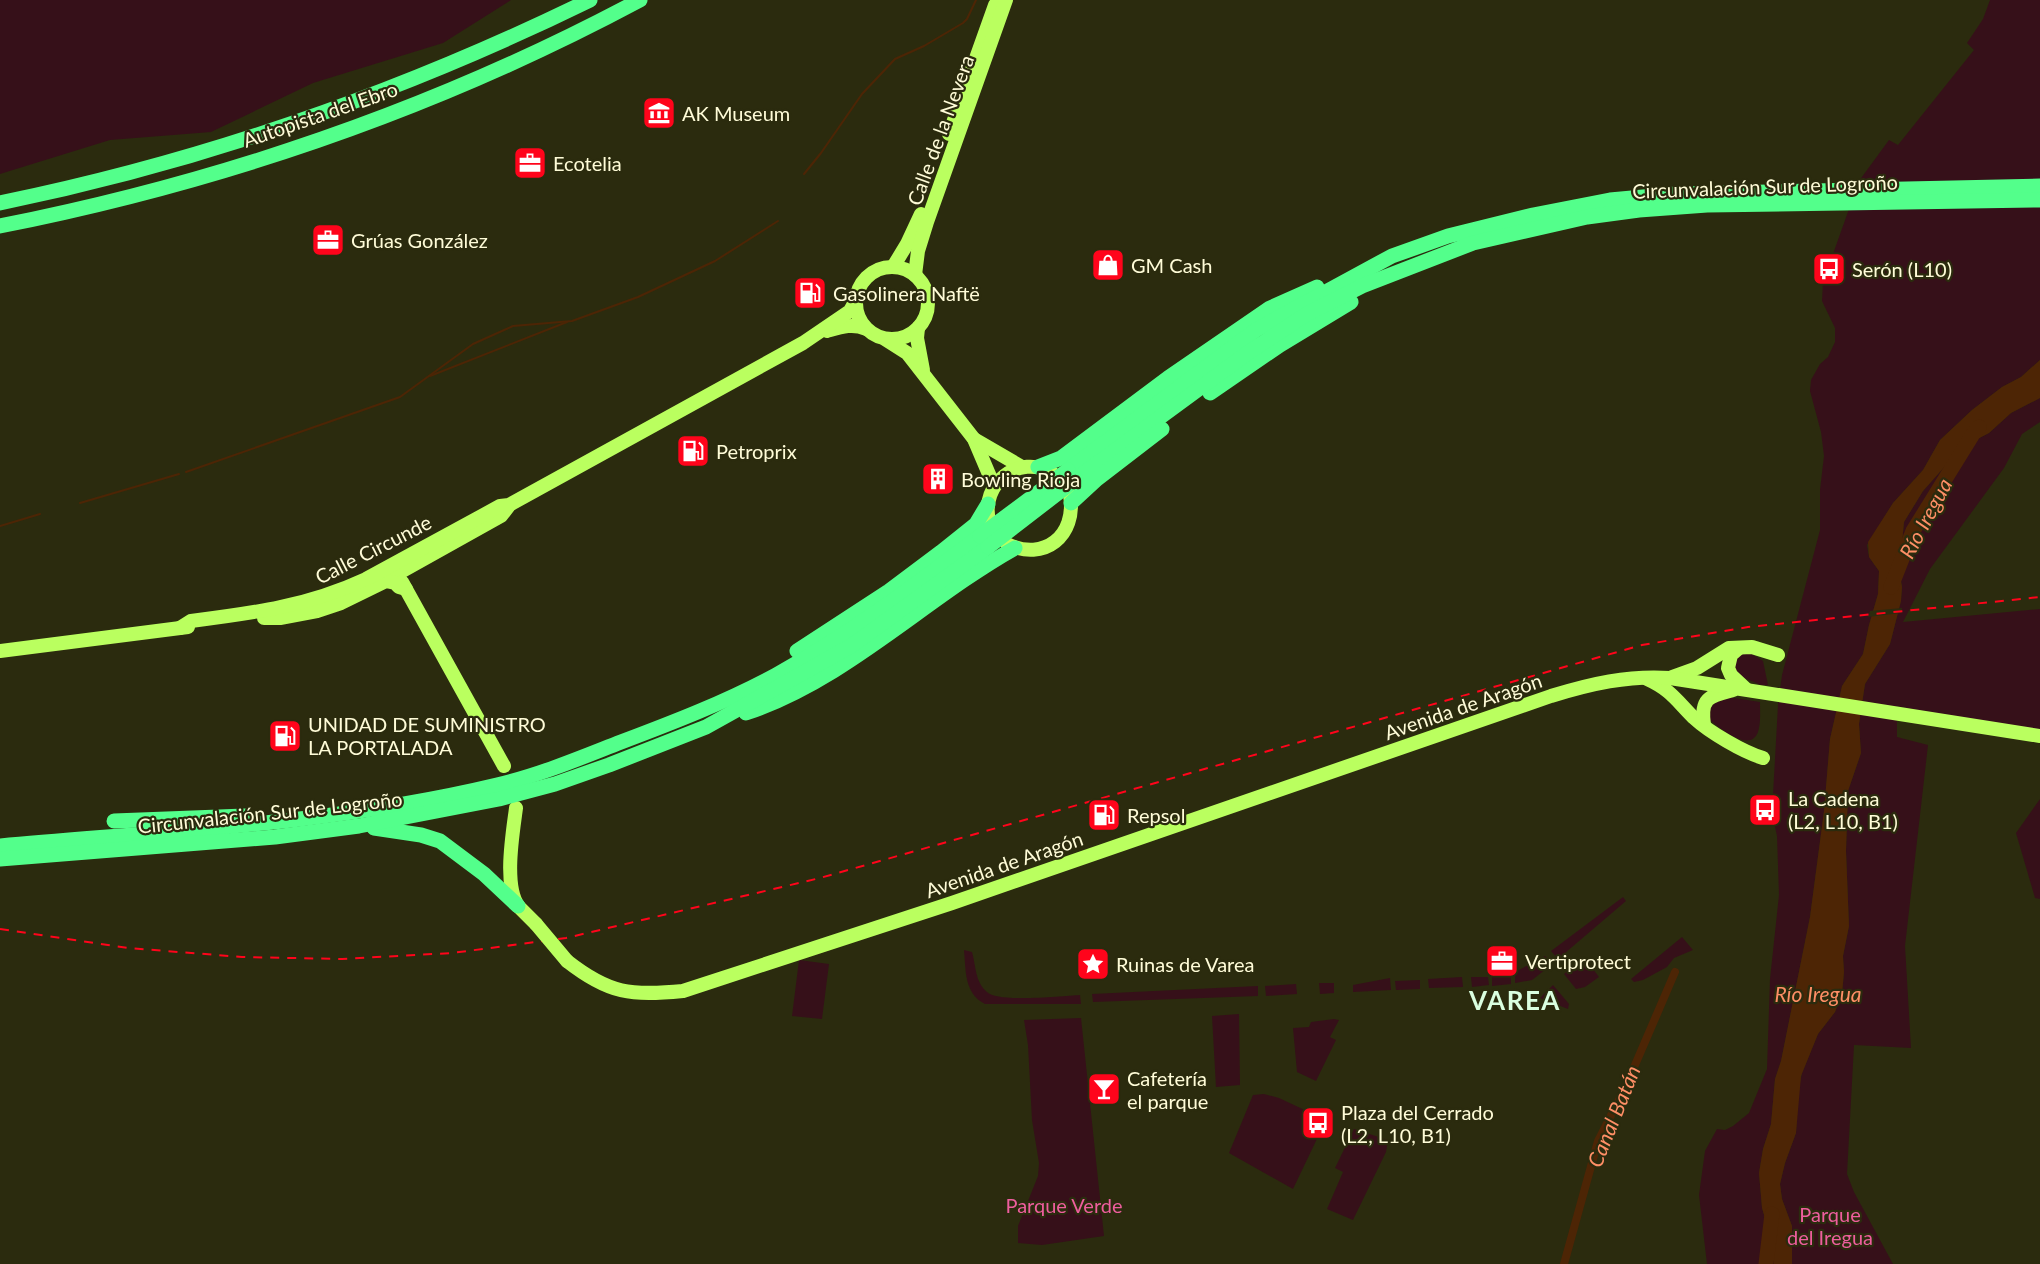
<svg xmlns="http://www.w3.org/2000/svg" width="2040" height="1264" font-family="Lato,sans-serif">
  <rect width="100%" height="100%" fill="#2b2b0e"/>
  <g fill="#361019">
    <polygon points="0,0 511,0 443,43 313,83 211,132 110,140 0,174"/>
    <polygon points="1990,0 2040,0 2040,360 2021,377 2002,387 1972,410 1940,440 1923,470 1893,503 1867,545 1869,557 1879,571 1878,594 1869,625 1863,654 1842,686 1830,739 1824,811 1810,917 1781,1061 1775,1079 1771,1124 1763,1149 1759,1173 1762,1208 1772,1242 1774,1264 1707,1264 1699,1195 1705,1151 1717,1129 1725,1130 1733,1126 1749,1113 1767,1069 1770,979 1779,895 1777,836 1772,813 1778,705 1782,675 1820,530 1820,490 1824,456 1821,432 1810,391 1811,380 1820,364 1828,357 1835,342 1835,328 1822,301 1823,282 1859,181 1889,140 1898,145 1974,50 1967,43 1983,19"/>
    <polygon points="2040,398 2040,422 2022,434 2004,468 1930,569 1903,622 2040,609 2040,735 1897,706 1897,737 1928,745 1905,946 1911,1048 1854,1045 1847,1174 1854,1192 1893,1264 1792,1264 1792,1226 1782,1199 1780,1184 1785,1163 1796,1133 1798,1093 1802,1073 1818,1034 1835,1012 1842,994 1844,973 1843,956 1849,926 1846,851 1848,791 1861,753 1859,724 1865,684 1890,644 1901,601 1902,587 1897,558 1902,543 1904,522 1923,491 1962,447 1989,433 2011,413"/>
    <polygon points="1750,653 1763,661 1768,685 1761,685 1735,674 1733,660 1743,654"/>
    <path d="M1728 697 1760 702C1760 711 1761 723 1758 732 1750 754 1718 727 1709 719V704Z"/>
    <polygon points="2040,799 2040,899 2035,898 2016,833"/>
    <polygon points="1623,897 1626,901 1558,959 1551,951"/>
    <polygon points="1682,937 1693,950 1674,958 1667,967 1643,980 1634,982 1631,979"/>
    <path d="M964 950 972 952C976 966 975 982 987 992 998 1003 1062 996 1080 995L1081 1004H985C964 993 966 971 964 950Z"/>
    <polygon points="1545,956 1552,963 1550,966 1532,980 1515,983 1515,972"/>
    <polygon points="1584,957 1599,977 1585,987 1576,989 1564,974"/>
    <polygon points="799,960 829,964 822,1019 792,1016"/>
    <polygon points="1511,974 1511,984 1492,986 1492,977"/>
    <polygon points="1462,977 1463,987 1429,988 1428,979"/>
    <polygon points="1471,977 1488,977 1489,985 1472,987"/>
    <polygon points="1390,978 1391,990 1353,992 1353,985"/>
    <polygon points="1420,980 1420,989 1396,990 1395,981"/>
    <polygon points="1334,983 1334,993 1320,994 1319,983"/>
    <polygon points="1296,984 1297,994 1266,996 1265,986"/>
    <polygon points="1553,985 1569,1004 1568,1009 1540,998"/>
    <polygon points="1258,986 1258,996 1093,1002 1092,994"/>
    <polygon points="1239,1014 1240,1085 1216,1087 1212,1016"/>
    <polygon points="1081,1018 1104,1236 1042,1245 1018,1243 1018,1226 1038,1176 1039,1163 1032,1120 1028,1045 1024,1020"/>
    <polygon points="1334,1019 1339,1020 1330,1037 1336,1040 1316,1081 1297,1072 1293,1028 1309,1027 1311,1022"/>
    <polygon points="1264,1094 1279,1098 1326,1120 1293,1189 1229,1153 1253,1095"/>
    <polygon points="1354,1129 1388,1140 1386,1152 1353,1220 1327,1209 1343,1172 1335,1168"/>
  </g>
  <polygon fill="#4d2505" points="2040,360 2040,398 2011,413 1989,433 1962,447 1923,491 1904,522 1902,543 1897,558 1902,587 1901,601 1890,644 1865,684 1859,724 1861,753 1848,791 1846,851 1849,926 1843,956 1844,972 1842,994 1835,1012 1818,1034 1801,1076 1796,1133 1785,1163 1780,1184 1782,1199 1792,1226 1792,1264 1774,1264 1772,1242 1762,1208 1759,1173 1763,1149 1771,1124 1775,1079 1781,1061 1810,917 1824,811 1830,739 1842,686 1863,654 1869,625 1878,594 1879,571 1869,557 1868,542 1893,503 1923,470 1940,440 1972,410 2002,387 2021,377"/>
  <polygon fill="#2b2b0e" points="1902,608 1901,613 1868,617 1870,611"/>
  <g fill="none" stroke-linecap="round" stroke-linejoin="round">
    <g stroke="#4d2505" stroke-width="2">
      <polyline points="804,174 821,153 862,94 895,59 924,46 963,23 967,19 976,0"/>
      <polyline points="430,376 567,322"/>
      <polyline points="186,472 400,397 473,344 513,326 572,321 638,297 715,261 778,221"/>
      <polyline points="80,503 179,474"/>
      <polyline points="0,526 40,514"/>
    </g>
    <polyline stroke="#4d2505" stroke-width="8" points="1564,1264 1598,1141 1626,1086 1675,972"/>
    <g stroke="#4d2505" stroke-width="15">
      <polyline points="1891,587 1913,531 1973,434 1979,427"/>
      <polyline points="1766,1264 1772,1214"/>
    </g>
    <g stroke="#baff5f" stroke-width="14">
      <polyline points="949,134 995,5"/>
      <circle cx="892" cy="303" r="36"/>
      <polyline points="893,267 907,244 921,214"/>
      <polyline points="915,275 918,251 927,222 1006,0"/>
      <polyline points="918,328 917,338 923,370"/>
      <path d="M827 331C841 327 853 323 866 329"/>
      <polyline points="885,339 907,353 974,439 994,486"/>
      <polyline points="974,439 1022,467"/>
      <path d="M989 520C980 484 1019 453 1052 473"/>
      <path d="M1007 544C1044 562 1077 536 1070 495"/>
      <polyline points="390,578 501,516 508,507"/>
      <polyline points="402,582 504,766"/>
      <polyline points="264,618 280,618 317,611 341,603 386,581 395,583 399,587 406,589"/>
      <path d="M180 628 191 621C254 613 308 606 366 579L500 506 509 505 803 343 850 311 855 302"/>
      <polyline points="1739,648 1731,655 1728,668 1731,675 1746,689"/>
      <polyline points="0,651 188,627"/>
      <polyline points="1672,677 1697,668 1729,648 1752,647 1778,655"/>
      <path d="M1647 679C1671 690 1676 700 1694 718 1709 732 1743 752 1763 758"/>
      <path d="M1704 725C1700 697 1710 696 1733 690"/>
      <path d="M516 808C513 832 503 887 519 907 524 912 530 918 536 924"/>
      <path d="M567 961C609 994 631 996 683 991L952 903 1551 696C1590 684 1628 675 1670 678L2040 736"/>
    </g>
    <g stroke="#53ff8b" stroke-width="15">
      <path d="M0 203C205 161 402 92 590 0"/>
      <path d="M0 226C222 182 440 107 640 0"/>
      <polyline points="1210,393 1280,345 1351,302"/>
      <polyline points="1038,467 1061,458 1168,378 1270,308 1317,287"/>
      <polyline points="1068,470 1256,330 1392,256 1448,236 1533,215 1610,200 1676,194 2040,186"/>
      <polyline points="1076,479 1249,352 1307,314 1362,286 1473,243 1587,217 1639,210 1707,205 2040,200"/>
      <polyline points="1071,503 1097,479 1162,429"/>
      <polyline points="797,651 889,591 941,552 976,524 988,504"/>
      <path d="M746 713C847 679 924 599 1015 548"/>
      <polyline points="114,821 245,816"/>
      <polyline points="374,828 421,835 440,841 484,874 518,906"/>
      <path d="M0 846C166 831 334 824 497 785 540 775 580 758 621 742 674 722 726 702 776 675 849 635 914 586 980 536"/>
      <polyline points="0,859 275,837 359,826 499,799 555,784 609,765 706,727 851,646 988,547"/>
    </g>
    <polyline stroke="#ff041b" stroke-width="2" stroke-dasharray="9 8" stroke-linecap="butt" points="0,929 128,948 242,957 342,959 452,953 566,938 820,878 1642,645 1748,627 2040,597"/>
    <polyline stroke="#baff5f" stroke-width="14" points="536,924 567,961"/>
    <g stroke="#53ff8b" stroke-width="15">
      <polyline points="980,536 1068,470"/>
      <polyline points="988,547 1076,479"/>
    </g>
  </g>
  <defs>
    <symbol id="museum-square" viewBox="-11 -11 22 22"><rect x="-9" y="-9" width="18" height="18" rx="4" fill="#ff041b" stroke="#2b2b0e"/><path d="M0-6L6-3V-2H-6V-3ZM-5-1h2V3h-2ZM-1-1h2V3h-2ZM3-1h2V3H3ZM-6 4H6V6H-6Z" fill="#fff"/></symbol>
    <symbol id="office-square" viewBox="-11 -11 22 22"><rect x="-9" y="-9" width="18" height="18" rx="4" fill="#ff041b" stroke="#2b2b0e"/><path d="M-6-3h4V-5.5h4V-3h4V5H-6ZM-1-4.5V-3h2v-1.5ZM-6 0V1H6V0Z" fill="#fff"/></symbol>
    <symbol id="shop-square" viewBox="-11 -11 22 22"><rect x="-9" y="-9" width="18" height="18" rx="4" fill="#ff041b" stroke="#2b2b0e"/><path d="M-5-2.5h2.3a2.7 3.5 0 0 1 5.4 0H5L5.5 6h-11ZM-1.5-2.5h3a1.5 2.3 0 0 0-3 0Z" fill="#fff"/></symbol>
    <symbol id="bus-square" viewBox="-11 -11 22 22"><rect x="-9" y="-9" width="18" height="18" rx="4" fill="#ff041b" stroke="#2b2b0e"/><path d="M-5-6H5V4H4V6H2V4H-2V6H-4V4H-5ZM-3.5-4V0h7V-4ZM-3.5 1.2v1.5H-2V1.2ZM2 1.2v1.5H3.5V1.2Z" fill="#fff"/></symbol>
    <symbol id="fuel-square" viewBox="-11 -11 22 22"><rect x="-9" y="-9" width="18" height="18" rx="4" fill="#ff041b" stroke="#2b2b0e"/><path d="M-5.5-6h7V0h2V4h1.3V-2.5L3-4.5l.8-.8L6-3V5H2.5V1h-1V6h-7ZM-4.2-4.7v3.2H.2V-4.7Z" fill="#fff"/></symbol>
    <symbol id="building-square" viewBox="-11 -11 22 22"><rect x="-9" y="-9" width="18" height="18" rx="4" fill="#ff041b" stroke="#2b2b0e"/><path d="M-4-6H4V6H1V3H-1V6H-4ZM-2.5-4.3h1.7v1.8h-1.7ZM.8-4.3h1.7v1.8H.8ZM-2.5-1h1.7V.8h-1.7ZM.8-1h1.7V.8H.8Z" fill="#fff"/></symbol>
    <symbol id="sight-square" viewBox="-11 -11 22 22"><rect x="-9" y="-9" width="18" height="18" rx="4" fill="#ff041b" stroke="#2b2b0e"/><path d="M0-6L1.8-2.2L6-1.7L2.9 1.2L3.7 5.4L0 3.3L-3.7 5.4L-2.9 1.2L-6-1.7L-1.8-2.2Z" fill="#fff"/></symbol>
    <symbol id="bar-square" viewBox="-11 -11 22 22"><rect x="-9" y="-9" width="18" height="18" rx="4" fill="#ff041b" stroke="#2b2b0e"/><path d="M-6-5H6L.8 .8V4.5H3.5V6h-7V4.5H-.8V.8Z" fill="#fff"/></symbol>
  </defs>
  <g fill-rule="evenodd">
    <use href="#museum-square" x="640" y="94" width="38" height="38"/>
    <use href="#office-square" x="511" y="144" width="38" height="38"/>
    <use href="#office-square" x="309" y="221" width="38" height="38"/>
    <use href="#shop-square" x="1089" y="246" width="38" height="38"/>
    <use href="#bus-square" x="1810" y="250" width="38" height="38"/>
    <use href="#fuel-square" x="791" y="274" width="38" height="38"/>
    <use href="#fuel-square" x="674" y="432" width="38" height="38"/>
    <use href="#building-square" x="919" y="460" width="38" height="38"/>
    <use href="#fuel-square" x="266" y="717" width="38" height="38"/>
    <use href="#bus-square" x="1746" y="791" width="38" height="38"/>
    <use href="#fuel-square" x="1085" y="796" width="38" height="38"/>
    <use href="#office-square" x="1483" y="942" width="38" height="38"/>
    <use href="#sight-square" x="1074" y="945" width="38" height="38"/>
    <use href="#bar-square" x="1085" y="1070" width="38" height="38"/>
    <use href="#bus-square" x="1299" y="1104" width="38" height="38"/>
  </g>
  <g text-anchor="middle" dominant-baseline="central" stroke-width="4.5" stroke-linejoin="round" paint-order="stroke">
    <g font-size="20" fill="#fffcd8" stroke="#2b2b0e" text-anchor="start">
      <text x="682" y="113">AK Museum</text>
      <text x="553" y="163">Ecotelia</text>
      <text x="351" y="240">Grúas González</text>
      <text x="1131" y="265">GM Cash</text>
      <text x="1852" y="269">Serón (L10)</text>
      <text x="833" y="293">Gasolinera Naftë</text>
      <text x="716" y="451">Petroprix</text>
      <text x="961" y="479">Bowling Rioja</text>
      <text x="308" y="724">UNIDAD DE SUMINISTRO<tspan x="308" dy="23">LA PORTALADA</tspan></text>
      <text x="1788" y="798">La Cadena<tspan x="1788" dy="23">(L2, L10, B1)</tspan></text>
      <text x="1127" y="815">Repsol</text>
      <text x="1525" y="961">Vertiprotect</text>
      <text x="1116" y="964">Ruinas de Varea</text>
      <text x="1127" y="1078">Cafetería<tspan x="1127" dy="23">el parque</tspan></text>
      <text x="1341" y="1112">Plaza del Cerrado<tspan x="1341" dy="23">(L2, L10, B1)</tspan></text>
    </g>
    <g font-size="20" fill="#fffcd8" stroke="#2b2b0e">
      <text transform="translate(320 114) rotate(-19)">Autopista del Ebro</text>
      <text transform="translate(940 130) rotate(-70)">Calle de la Nevera</text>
      <text transform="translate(1765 186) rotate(-2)">Circunvalación Sur de Logroño</text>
      <text transform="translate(373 549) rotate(-27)">Calle Circunde</text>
      <text transform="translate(1463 706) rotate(-19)">Avenida de Aragón</text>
      <text transform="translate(270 812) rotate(-6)">Circunvalación Sur de Logroño</text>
      <text transform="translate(1004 864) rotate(-19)">Avenida de Aragón</text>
    </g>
    <g font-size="20" fill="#ee5e9e" stroke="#2b2b0e">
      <text x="1064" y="1205">Parque Verde</text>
      <text x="1830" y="1214">Parque<tspan x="1830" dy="23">del Iregua</tspan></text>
    </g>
    <g font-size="21" font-style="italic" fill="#ff8f66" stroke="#2b2b0e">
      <text transform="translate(1925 518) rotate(-62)">Río Iregua</text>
      <text x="1818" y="993">Río Iregua</text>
      <text transform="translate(1613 1116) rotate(-68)">Canal Batán</text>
    </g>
    <g font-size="26" font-weight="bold" letter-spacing="1.5" fill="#daffe0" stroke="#2b2b0e">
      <text x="1515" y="1000">VAREA</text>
    </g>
  </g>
</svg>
